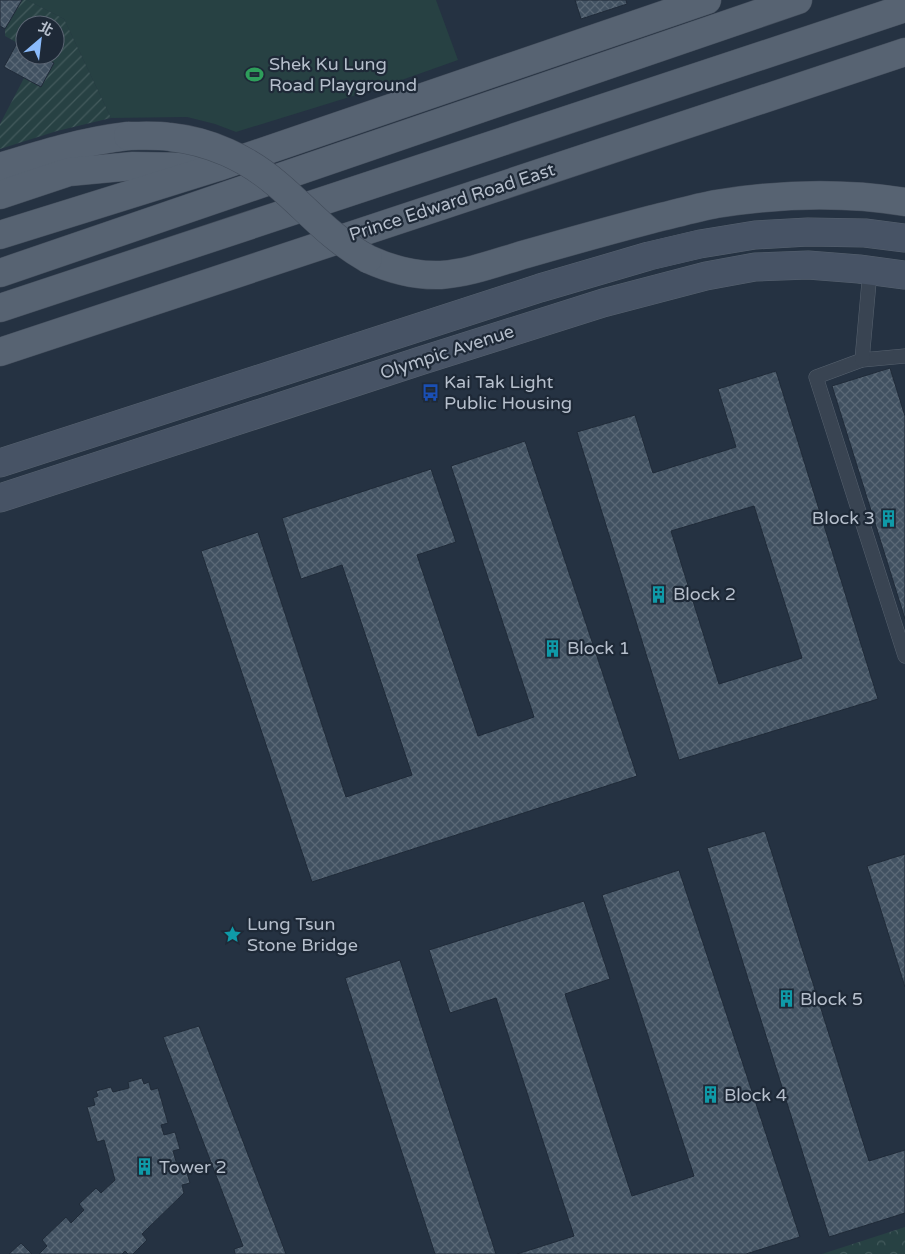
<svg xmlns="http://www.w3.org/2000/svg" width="905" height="1254" font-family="'Varela Round','Noto Sans TC',sans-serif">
  <defs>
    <pattern id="forest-crowns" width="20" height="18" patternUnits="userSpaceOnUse" patternTransform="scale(1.25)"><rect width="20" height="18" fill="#274143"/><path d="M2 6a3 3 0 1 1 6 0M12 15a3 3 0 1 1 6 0" fill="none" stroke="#445b5d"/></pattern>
    <pattern id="garden-furrows" width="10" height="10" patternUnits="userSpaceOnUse" patternTransform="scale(1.25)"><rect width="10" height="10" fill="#274143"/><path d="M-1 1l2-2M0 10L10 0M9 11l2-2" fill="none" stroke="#445b5d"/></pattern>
    <pattern id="building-cross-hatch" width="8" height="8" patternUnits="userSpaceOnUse" patternTransform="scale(1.25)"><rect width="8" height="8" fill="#415161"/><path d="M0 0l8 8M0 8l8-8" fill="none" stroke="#5a6876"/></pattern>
  </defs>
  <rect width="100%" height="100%" fill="#253242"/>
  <polygon fill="#274143" points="27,0 436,0 458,60 382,87 236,132 215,124 187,117 111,118 64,19"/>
  <polygon fill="url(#forest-crowns)" points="905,1227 905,1254 822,1254"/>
  <polygon fill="url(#garden-furrows)" points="22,0 27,0 64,19 111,118 57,131 0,149 0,124 24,78 41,87 54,63 39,55 55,55 55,25 25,25 25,47 5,36 5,29"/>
  <g fill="url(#building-cross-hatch)" stroke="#202b39" fill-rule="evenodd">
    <polygon points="0,0 22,0 5,29 0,26"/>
    <polygon points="575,0 626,0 627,4 581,19"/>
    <polygon points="17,43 25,47 25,55 39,55 54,63 41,87 4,67"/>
    <polygon points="890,368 905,416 905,619 832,386"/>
    <path d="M776 371 878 699 679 760 577 432 635 415 653 473 736 447 718 389ZM754 506 802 658 719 684 671 531Z"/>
    <polygon points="525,441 637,776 312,882 201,551 258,532 346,797 412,775 342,565 301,579 282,518 431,469 456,542 417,555 478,736 534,717 451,466"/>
    <polygon points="765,831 869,1161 905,1150 905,1213 829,1237 707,848"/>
    <polygon points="905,854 905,987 867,866"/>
    <polygon points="679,870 800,1237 746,1254 517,1254 574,1236 496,998 450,1013 429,950 584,901 610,979 565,994 632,1196 694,1176 602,895"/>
    <polygon points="400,960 496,1254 435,1254 345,978"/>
    <polygon points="199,1026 286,1254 235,1254 234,1249 243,1246 163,1037"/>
    <polygon points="142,1078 144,1084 149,1082 151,1090 158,1088 168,1123 161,1125 164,1135 175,1132 180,1149 173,1151 178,1168 185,1166 190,1183 182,1185 184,1193 142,1234 147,1240 133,1254 128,1254 125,1251 122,1254 39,1254 47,1246 42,1240 66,1217 71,1223 84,1210 79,1204 96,1188 101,1193 115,1180 104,1140 97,1142 87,1107 95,1105 93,1098 98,1096 96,1091 111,1087 113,1092 129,1088 128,1082"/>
    <polygon points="21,1243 32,1254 9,1254"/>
  </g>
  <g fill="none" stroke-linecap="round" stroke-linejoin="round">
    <defs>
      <g id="lane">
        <polyline points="905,356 862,360 816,377 905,656"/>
        <polyline points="862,360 870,271"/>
      </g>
      <g id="secondary">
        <polyline points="0,463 540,288 649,256 700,244 755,235 808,232 865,233 905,238"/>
        <polyline points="0,498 420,361 603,303 706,276 755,267 808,265 859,269 905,275"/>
      </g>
      <g id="primary">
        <path d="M0 167C42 154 84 141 128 136"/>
        <polyline points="0,195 69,172 133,166 194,167"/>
        <polyline points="0,235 218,167 707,0"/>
        <path d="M368 259C390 269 416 276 441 275 470 273 498 262 526 254 568 242 611 230 653 219 674 214 695 208 716 204 778 194 843 192 905 202"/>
        <polyline points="0,273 798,0"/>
        <polyline points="0,308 905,8"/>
        <polyline points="0,352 905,52"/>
      </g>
    </defs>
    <use href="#lane" stroke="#57626f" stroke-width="15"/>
    <use href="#secondary" stroke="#57626f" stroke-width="29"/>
    <use href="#primary" stroke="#434d5b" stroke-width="29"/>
    <use href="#lane" stroke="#394452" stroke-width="14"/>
    <use href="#secondary" stroke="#475365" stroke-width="28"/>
    <use href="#primary" stroke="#576372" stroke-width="28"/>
    <defs>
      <path id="primary-bridge" d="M128 136C142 136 156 135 170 137 209 141 247 158 277 184 309 211 329 237 368 259"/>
    </defs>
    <use href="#primary-bridge" stroke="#434d5b" stroke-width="29" stroke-linecap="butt"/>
    <use href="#primary-bridge" stroke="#576372" stroke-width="28"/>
  </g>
  <defs>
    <symbol id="stadium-bare" viewBox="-9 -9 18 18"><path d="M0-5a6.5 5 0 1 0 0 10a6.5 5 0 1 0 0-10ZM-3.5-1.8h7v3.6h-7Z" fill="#2e9e5b" stroke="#1e2937" stroke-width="2.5" paint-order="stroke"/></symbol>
    <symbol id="bus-bare" viewBox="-9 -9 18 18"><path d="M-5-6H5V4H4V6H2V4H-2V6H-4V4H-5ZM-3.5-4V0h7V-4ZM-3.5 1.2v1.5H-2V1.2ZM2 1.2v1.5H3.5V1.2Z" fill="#1a4fb4" stroke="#1e2937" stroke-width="2.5" paint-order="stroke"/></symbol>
    <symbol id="building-bare" viewBox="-9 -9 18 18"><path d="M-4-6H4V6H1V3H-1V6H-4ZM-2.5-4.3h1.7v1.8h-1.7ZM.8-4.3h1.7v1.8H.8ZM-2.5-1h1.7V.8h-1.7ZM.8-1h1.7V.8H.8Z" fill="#0f9aa8" stroke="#1e2937" stroke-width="2.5" paint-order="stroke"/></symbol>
    <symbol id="sight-bare" viewBox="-9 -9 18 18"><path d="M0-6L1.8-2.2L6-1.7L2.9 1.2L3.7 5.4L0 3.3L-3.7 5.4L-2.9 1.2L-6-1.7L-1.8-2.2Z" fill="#0f9aa8" stroke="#1e2937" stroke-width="2.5" paint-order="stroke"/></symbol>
  </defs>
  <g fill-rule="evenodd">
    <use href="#stadium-bare" x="242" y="62" width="25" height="25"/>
    <use href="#bus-bare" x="418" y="380" width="25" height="25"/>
    <use href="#building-bare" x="876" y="506" width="25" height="25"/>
    <use href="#building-bare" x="646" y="582" width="25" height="25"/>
    <use href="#building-bare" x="540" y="636" width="25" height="25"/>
    <use href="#sight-bare" x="220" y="922" width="25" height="25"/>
    <use href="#building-bare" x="774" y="986" width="25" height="25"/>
    <use href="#building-bare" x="698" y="1082" width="25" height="25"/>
    <use href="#building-bare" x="132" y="1154" width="25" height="25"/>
  </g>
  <g text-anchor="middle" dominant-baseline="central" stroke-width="4.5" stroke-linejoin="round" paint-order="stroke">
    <g font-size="18" fill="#b6bfcc" stroke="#1e2937" text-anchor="start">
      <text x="269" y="64">Shek Ku Lung<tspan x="269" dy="21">Road Playground</tspan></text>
      <text x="444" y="382">Kai Tak Light<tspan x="444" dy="21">Public Housing</tspan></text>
      <text x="875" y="518" text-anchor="end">Block 3</text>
      <text x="673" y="594">Block 2</text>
      <text x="567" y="648">Block 1</text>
      <text x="247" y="924">Lung Tsun<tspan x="247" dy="21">Stone Bridge</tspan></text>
      <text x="800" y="999">Block 5</text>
      <text x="724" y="1095">Block 4</text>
      <text x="159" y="1167">Tower 2</text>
    </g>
    <g font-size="18" fill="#b6bfcc" stroke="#1e2937">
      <text transform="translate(452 202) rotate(-18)">Prince Edward Road East</text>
      <text transform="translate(447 352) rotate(-18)">Olympic Avenue</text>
    </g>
  </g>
  <g transform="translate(40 40) rotate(28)"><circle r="24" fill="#1e2937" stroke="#5b6573"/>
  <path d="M0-4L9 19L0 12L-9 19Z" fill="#8bbbfb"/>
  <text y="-8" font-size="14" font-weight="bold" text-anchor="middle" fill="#b6bfcc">北</text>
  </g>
</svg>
